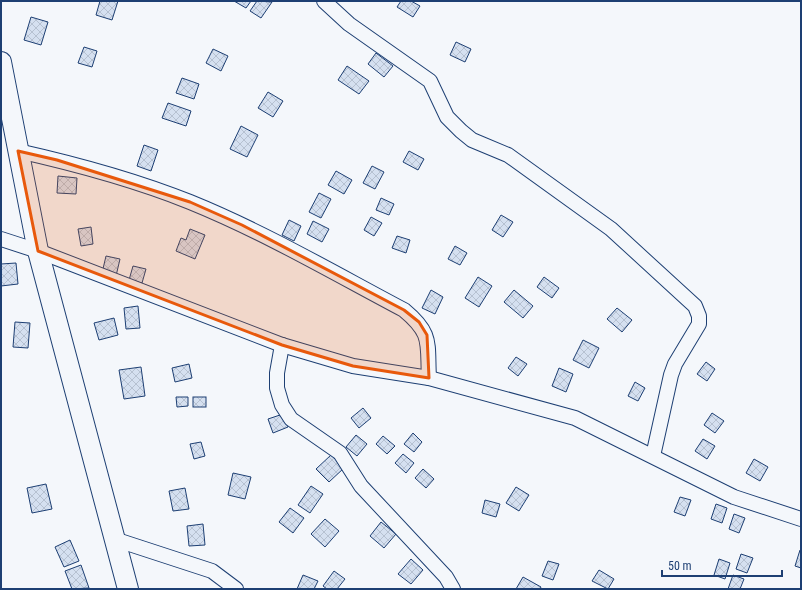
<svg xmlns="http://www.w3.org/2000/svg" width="802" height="590" font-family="'Roboto Condensed',sans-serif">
  <defs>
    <pattern id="building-cross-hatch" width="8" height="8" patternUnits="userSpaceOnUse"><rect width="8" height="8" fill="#d5e0f0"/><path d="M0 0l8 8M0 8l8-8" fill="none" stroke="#b6c1d1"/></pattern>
  </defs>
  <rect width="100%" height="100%" fill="#f4f7fb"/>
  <g fill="url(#building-cross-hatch)" stroke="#1d3f73">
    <polygon points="100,1 118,1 112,20 96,15"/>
    <polygon points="234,1 251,1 246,8"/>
    <polygon points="257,1 272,2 261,18 250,11"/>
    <polygon points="401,1 411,1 420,6 413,17 397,7"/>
    <polygon points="31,17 48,22 41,45 24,40"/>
    <polygon points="456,42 471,49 465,62 450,55"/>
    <polygon points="84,47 97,51 92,67 78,63"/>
    <polygon points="213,49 228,56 221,71 206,63"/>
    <polygon points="376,53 393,66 384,77 368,64"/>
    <polygon points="347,66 369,81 359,94 338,80"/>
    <polygon points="182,78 199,84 194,99 176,93"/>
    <polygon points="268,92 283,101 273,117 258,108"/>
    <polygon points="168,103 191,111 186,126 162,118"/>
    <polygon points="241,126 258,135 247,157 230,149"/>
    <polygon points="144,145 158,150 151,171 137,166"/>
    <polygon points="409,151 424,159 418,170 403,162"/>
    <polygon points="372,166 384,172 375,189 363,183"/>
    <polygon points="336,171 352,180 344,194 328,185"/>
    <polygon points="58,176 77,178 76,194 57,193"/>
    <polygon points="319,193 331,199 321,218 309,212"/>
    <polygon points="381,198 394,204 389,215 376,210"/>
    <polygon points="501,215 513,222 503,237 492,230"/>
    <polygon points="371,217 382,223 374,236 364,230"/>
    <polygon points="289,220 301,226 294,241 282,235"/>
    <polygon points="313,221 329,229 322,242 307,234"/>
    <polygon points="91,227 93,244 81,246 78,229"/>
    <polygon points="190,229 205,235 195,259 176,251 181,238 186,240"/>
    <polygon points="397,236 410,240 406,253 392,248"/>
    <polygon points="455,246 467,253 460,265 448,259"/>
    <polygon points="106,256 120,259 116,276 102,273"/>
    <polygon points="16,263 18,284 1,286 1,264"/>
    <polygon points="133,266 146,269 142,283 129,280"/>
    <polygon points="478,277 492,286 479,307 465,298"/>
    <polygon points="544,277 559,288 552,298 537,287"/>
    <polygon points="431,290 443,297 435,314 422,308"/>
    <polygon points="514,290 533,306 523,318 504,302"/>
    <polygon points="138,306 140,328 126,329 124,308"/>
    <polygon points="617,308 632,320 622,332 607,319"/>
    <polygon points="114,318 118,335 99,340 94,323"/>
    <polygon points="15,322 30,323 28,348 13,347"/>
    <polygon points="583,340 599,348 589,368 573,360"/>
    <polygon points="516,357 527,364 518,376 508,368"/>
    <polygon points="706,362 715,369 707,381 697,374"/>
    <polygon points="189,364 192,378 175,382 172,368"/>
    <polygon points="141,367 145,396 124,399 119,370"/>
    <polygon points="559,368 573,374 566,392 552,386"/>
    <polygon points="635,382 645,388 638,401 628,396"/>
    <polygon points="176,397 188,397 188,406 177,407"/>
    <rect x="193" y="397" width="13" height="10"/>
    <polygon points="363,408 371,418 359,428 351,418"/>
    <polygon points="712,413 724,421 715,433 704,425"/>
    <polygon points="283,414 288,427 273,433 268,419"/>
    <polygon points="413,433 422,442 414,452 404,444"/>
    <polygon points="356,435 367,444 357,456 346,447"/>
    <polygon points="383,436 395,446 387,454 376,444"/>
    <polygon points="703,439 715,446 707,459 695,451"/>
    <polygon points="201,442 205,456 194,459 190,444"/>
    <polygon points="403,454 414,463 406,473 395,463"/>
    <polygon points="331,455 344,468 329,482 316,469"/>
    <polygon points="754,459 768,467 760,481 746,473"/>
    <polygon points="423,469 434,479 426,488 415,478"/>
    <polygon points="233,473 251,477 245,499 228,495"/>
    <polygon points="46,484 52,509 32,513 27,488"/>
    <polygon points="311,486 323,494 310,513 298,505"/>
    <polygon points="516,487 529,495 519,511 506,503"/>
    <polygon points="185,488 189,509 173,511 169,491"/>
    <polygon points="680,497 691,500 685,516 674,512"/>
    <polygon points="485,500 500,504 496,517 482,513"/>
    <polygon points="716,504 727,508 722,523 711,519"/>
    <polygon points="290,508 304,518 293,533 279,522"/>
    <polygon points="734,514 745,518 739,533 729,529"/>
    <polygon points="325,519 339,531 325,547 311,534"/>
    <polygon points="381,522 396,534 384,548 370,536"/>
    <polygon points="203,524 205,545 189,546 187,526"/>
    <polygon points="70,540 79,561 64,567 55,547"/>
    <polygon points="800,550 801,550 801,568 795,566"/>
    <polygon points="741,554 753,558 747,573 736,569"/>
    <polygon points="411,559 423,570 411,584 398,574"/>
    <polygon points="719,559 730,563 725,579 714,575"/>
    <polygon points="548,561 559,564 553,580 542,576"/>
    <polygon points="81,565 89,588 72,589 65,571"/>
    <polygon points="599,570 614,579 608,589 592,581"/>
    <polygon points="334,571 345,579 337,589 327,589 323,586"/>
    <polygon points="303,575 318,581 314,589 297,589"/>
    <polygon points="733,575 744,579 740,589 728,589"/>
    <polygon points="523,577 541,587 540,589 516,589"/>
  </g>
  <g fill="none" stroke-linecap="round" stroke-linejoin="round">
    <defs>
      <g id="street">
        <polyline points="324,1 349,24 430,81 447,117 461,131 472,140 508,155 611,229 695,306 699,316 699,324 675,364 671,375 653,456"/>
        <path d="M18 151C76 164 135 180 190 202 264 232 334 273 404 310 433 334 427 343 429 378"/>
        <polyline points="1,239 38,251 282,345 353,366 429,378 575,418 734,497 801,519"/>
        <polyline points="282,345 277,373 277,388 282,405 291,419 340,453 361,486 446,577 453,589"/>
        <polyline points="114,539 212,571 236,589"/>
      </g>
      <polyline id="secondary" points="1,62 38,251 128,589"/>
    </defs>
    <use href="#street" stroke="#1d3f73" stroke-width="16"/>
    <use href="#secondary" stroke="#1d3f73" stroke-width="22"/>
    <use href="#street" stroke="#f4f7fb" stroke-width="14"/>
    <use href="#secondary" stroke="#f4f7fb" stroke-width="20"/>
  </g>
  <path fill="#e8590c" fill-opacity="0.2" stroke="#e8590c" stroke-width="3" stroke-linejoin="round" d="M18 151 57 160 190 202 242 225 404 310 419 322 427 335 429 378 353 366 282 345 38 251Z"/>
  <rect width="802" height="590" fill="none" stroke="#1d3f73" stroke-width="4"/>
  <path d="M662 570v6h120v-6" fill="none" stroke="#1d3f73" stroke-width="2"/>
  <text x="668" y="570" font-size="12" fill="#1d3f73" stroke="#f4f7fb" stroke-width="3" paint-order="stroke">50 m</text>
</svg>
